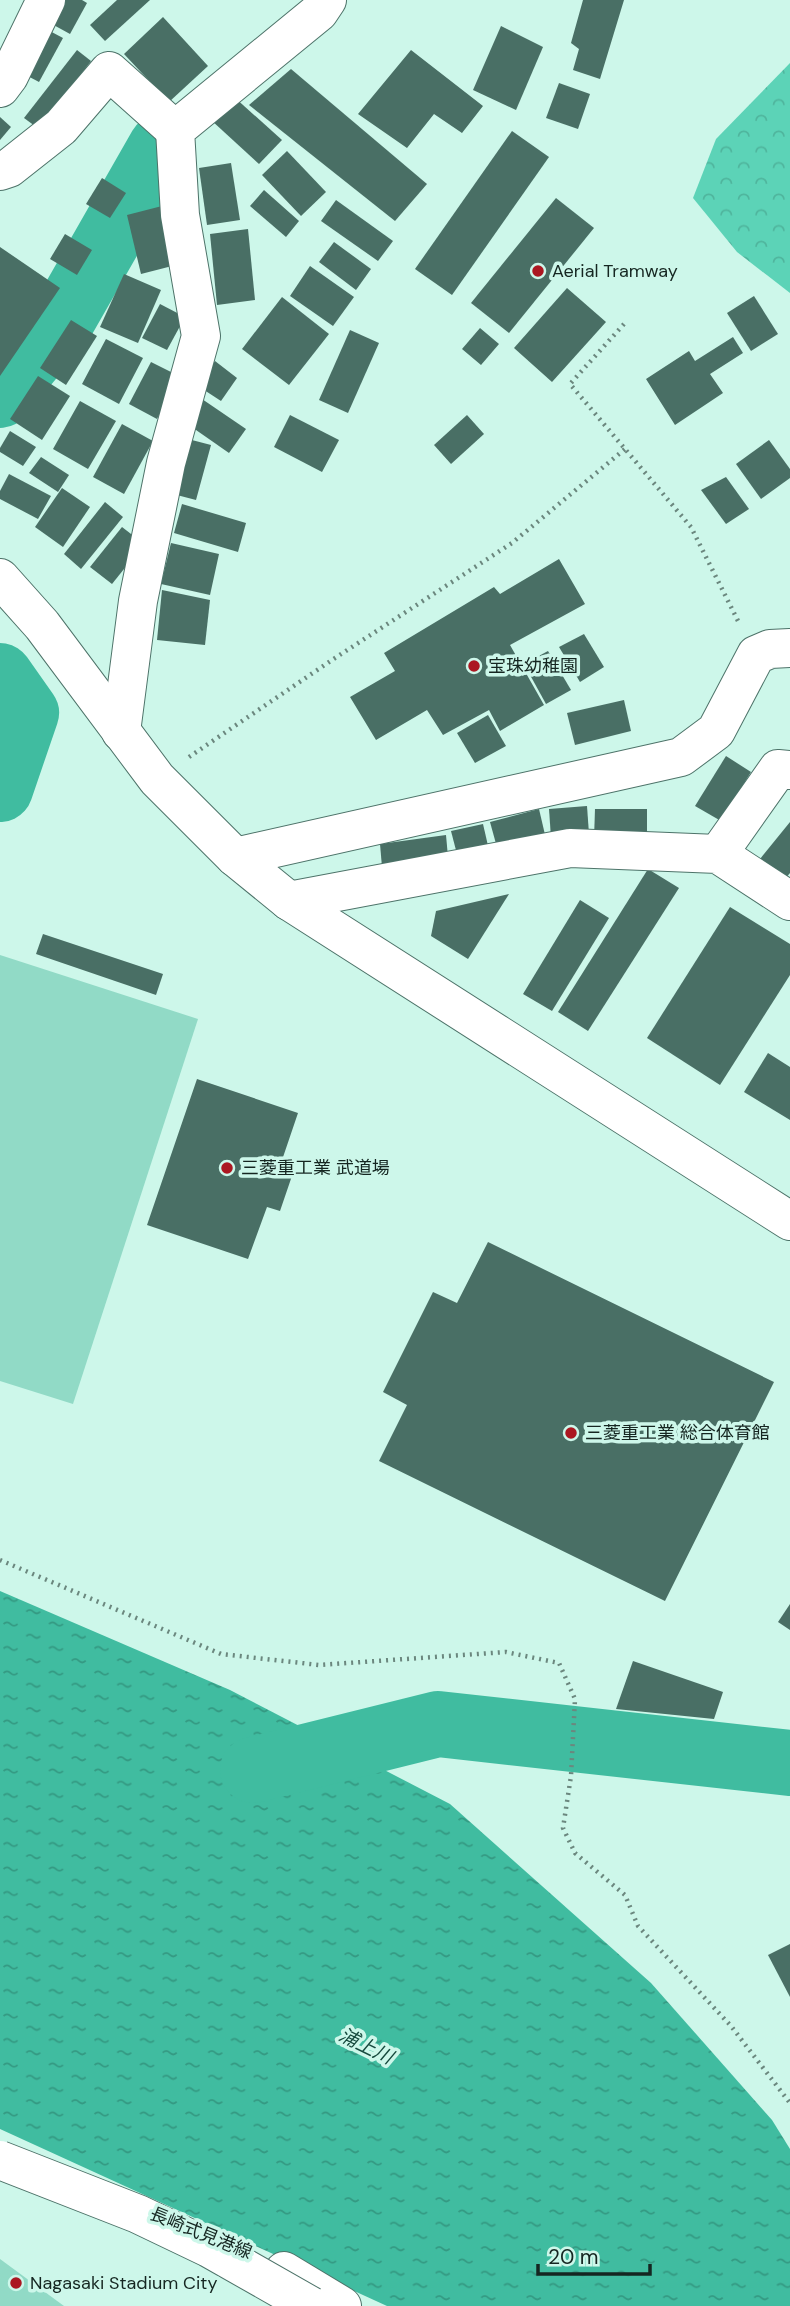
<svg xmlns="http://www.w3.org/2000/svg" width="790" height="2306" font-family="'DM Sans','Noto Sans JP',sans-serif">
  <defs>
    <pattern id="forest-crowns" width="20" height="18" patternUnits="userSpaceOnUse" patternTransform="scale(1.75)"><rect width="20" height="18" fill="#5cd3b7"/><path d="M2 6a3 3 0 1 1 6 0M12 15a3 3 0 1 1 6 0" fill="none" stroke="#4fb59d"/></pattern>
    <pattern id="water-ripples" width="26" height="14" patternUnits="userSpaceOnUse" patternTransform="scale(1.75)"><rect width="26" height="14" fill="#40bca0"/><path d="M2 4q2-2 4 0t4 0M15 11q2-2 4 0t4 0" fill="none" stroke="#349982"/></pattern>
  </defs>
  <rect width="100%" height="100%" fill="#cdf7ea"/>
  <polygon fill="url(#forest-crowns)" points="790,63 790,293 737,252 693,198 716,139"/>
  <g fill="#91dac6">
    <polygon points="0,955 198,1019 73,1404 0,1381"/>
    <polygon points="0,2259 64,2306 0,2306"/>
  </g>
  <polygon fill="url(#water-ripples)" points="0,1591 230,1690 450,1804 651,1983 772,2120 790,2149 790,2306 387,2306 0,2129"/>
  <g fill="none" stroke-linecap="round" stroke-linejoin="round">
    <g stroke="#40bca0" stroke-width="66">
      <polyline points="0,395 64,317 161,147"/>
      <polyline points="0,676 26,713 0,789"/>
      <polyline points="253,1770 438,1724 790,1763"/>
    </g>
  </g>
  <g fill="#496f65">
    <polygon points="63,0 82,0 87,3 70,34 50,23"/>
    <polygon points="117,0 150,0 105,41 90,25"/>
    <polygon points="583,0 624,0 600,79 573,70 579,49 571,43"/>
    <polygon points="163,17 208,66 169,102 124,54"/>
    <polygon points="501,26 543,47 516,110 473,90"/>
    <polygon points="46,29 63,38 39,82 22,73"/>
    <polygon points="77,50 91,61 39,129 24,118"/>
    <polygon points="411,50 483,106 462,133 434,114 407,148 358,114"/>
    <polygon points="291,69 427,184 395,221 249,105"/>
    <polygon points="559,83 590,94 578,129 546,118"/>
    <polygon points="233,96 282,140 259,164 211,120"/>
    <polygon points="0,117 11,127 0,140"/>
    <polygon points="512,131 549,157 452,295 415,269"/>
    <polygon points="287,151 326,192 301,216 262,175"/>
    <polygon points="231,163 240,220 207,225 199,168"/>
    <polygon points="102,178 126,193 110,218 86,204"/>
    <polygon points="264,190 299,221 286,237 250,206"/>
    <polygon points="556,198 594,228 509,333 471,303"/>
    <polygon points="336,200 393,241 378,261 321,221"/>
    <polygon points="162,206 176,265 141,274 127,215"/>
    <polygon points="248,229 255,300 217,305 210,234"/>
    <polygon points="65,234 92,250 77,275 50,259"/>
    <polygon points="334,242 371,269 356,290 319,262"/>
    <polygon points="0,247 60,288 0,376"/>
    <polygon points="310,266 354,297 333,326 290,296"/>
    <polygon points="124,274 161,290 138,343 100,327"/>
    <polygon points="567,288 606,322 552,382 514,348"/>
    <polygon points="754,296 778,334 751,351 727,313"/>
    <polygon points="282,297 329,334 289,385 242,349"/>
    <polygon points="160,304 185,317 167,350 142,338"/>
    <polygon points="71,320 97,336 66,385 40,368"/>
    <polygon points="480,328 499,344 481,365 462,349"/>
    <polygon points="350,330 379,343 348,413 319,400"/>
    <polygon points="733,337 743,353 710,374 723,393 675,425 646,379 689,351 695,361"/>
    <polygon points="106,339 143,358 119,404 82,384"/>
    <polygon points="215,361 237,378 221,401 198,386"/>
    <polygon points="151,362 179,376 157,419 129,404"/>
    <polygon points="38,376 70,396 42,440 10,419"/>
    <polygon points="202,399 246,429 229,453 186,423"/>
    <polygon points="80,401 116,421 88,469 53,449"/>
    <polygon points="290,415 339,440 322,472 274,447"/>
    <polygon points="467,415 484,434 451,464 434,445"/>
    <polygon points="122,424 153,441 124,494 93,477"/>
    <polygon points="10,431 36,447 23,466 0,452 0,448"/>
    <polygon points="188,439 211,445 196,500 173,494"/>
    <polygon points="769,440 790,469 790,478 761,499 736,464"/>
    <polygon points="41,457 69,475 58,492 29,473"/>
    <polygon points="9,474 51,496 38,519 0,499 0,491"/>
    <polygon points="726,477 749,509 726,524 701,490"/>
    <polygon points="62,488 90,507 63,547 35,527"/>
    <polygon points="105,502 123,517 81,569 64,554"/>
    <polygon points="182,504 246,523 238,552 174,533"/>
    <polygon points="122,527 144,544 112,584 90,567"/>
    <polygon points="171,543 219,554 210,595 161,584"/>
    <polygon points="559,559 585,604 510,645 544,705 500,731 489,710 443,735 427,710 376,740 350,697 395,671 384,653 494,587 500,594"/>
    <polygon points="162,590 210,600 205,645 157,640"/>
    <polygon points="584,634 604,667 580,682 559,647"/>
    <polygon points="548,651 571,690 546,704 524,664"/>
    <polygon points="624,700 631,731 575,745 567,713"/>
    <polygon points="488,715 506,746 475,763 457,733"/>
    <polygon points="726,756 751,772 721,821 695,806"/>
    <polygon points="587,806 589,834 551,838 549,809"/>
    <polygon points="539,809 546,839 498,851 490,822"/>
    <polygon points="595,809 647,809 647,840 594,839"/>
    <polygon points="790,822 790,873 785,879 760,859"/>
    <polygon points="483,824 489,850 458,858 451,831"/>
    <polygon points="446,835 448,857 382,867 380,844"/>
    <polygon points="648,869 679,888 588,1031 558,1012"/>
    <polygon points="509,894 468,959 431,936 436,911"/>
    <polygon points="580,900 609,918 552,1011 523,994"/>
    <polygon points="730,907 790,944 790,975 720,1085 647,1038"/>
    <polygon points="43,934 163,974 156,995 36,954"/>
    <polygon points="768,1053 790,1067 790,1120 744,1092"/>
    <polygon points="197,1079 298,1113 280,1166 294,1170 280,1211 267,1207 248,1259 147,1225"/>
    <polygon points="488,1242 774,1382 665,1601 379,1461 407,1405 383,1392 433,1292 457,1303"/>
    <polygon points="790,1604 790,1630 778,1622"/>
    <polygon points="633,1661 723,1692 714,1719 616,1709"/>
    <polygon points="790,1944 790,1997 768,1955"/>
  </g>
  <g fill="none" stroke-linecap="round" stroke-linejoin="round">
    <defs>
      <g id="minor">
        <polyline points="0,88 9,76 46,0"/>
        <polyline points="0,171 9,168 61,127 109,71 175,130"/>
        <polyline points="121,732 138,601 166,463 201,336 180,215 175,130 319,12 327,0"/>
        <polyline points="718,854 778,769 790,770"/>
        <polyline points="235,857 681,757 716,731 756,655 770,649 790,648"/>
        <polyline points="289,901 570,848 718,854 790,901"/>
      </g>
      <polyline id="tertiary" points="0,578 42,625 157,779 235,857 289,901 790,1221"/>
      <polyline id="secondary" points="284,2271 342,2306"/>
    </defs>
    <use href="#minor" stroke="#4d7369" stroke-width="40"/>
    <use href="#tertiary" stroke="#4d7369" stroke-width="40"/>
    <use href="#secondary" stroke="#4d7369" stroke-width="40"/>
    <g stroke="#6b877e" stroke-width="4.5" stroke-dasharray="2 5" stroke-linecap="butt">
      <polyline points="624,324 570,384 691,527 739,623"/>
      <polyline points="189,757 332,660 512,543 625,449"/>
      <polyline points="0,1560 221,1654 319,1665 506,1652 559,1663 575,1699 571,1776 563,1828 575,1853 625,1895 638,1926 731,2026 790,2103"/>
    </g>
    <use href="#minor" stroke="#fff" stroke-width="38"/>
    <use href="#tertiary" stroke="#fff" stroke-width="38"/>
    <use href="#secondary" stroke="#fff" stroke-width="38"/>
    <defs>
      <polyline id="secondary-bridge" points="0,2160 138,2214 209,2248 311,2306"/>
    </defs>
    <use href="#secondary-bridge" stroke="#4d7369" stroke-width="40" stroke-linecap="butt"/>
    <use href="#secondary-bridge" stroke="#fff" stroke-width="38"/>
  </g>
  <g fill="#ab1721" stroke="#cdf7ea" stroke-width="2.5">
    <circle cx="538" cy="271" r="7"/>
    <circle cx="474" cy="666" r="7"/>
    <circle cx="227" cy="1168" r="7"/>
    <circle cx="571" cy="1433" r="7"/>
    <circle cx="16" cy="2283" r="7"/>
  </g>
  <g text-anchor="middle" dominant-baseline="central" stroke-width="7" stroke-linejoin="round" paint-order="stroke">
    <g font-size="18" fill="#152621" stroke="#cdf7ea" text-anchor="start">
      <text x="552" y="271">Aerial Tramway</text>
      <text x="488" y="666">宝珠幼稚園</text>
      <text x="241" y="1168">三菱重工業 武道場</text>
      <text x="585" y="1433">三菱重工業 総合体育館</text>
      <text x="30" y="2283">Nagasaki Stadium City</text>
    </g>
    <g font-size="18" fill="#152621" stroke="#cdf7ea">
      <text transform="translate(201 2233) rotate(22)">長崎式見港線</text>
    </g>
    <g font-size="19" font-style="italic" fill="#15493d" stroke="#cdf7ea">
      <text transform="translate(366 2046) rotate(26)">浦上川</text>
    </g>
  </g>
  <path d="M538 2264v10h112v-10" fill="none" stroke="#152621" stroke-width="3.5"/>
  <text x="548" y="2264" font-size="21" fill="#152621" stroke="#cdf7ea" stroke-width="5" paint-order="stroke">20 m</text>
</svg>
